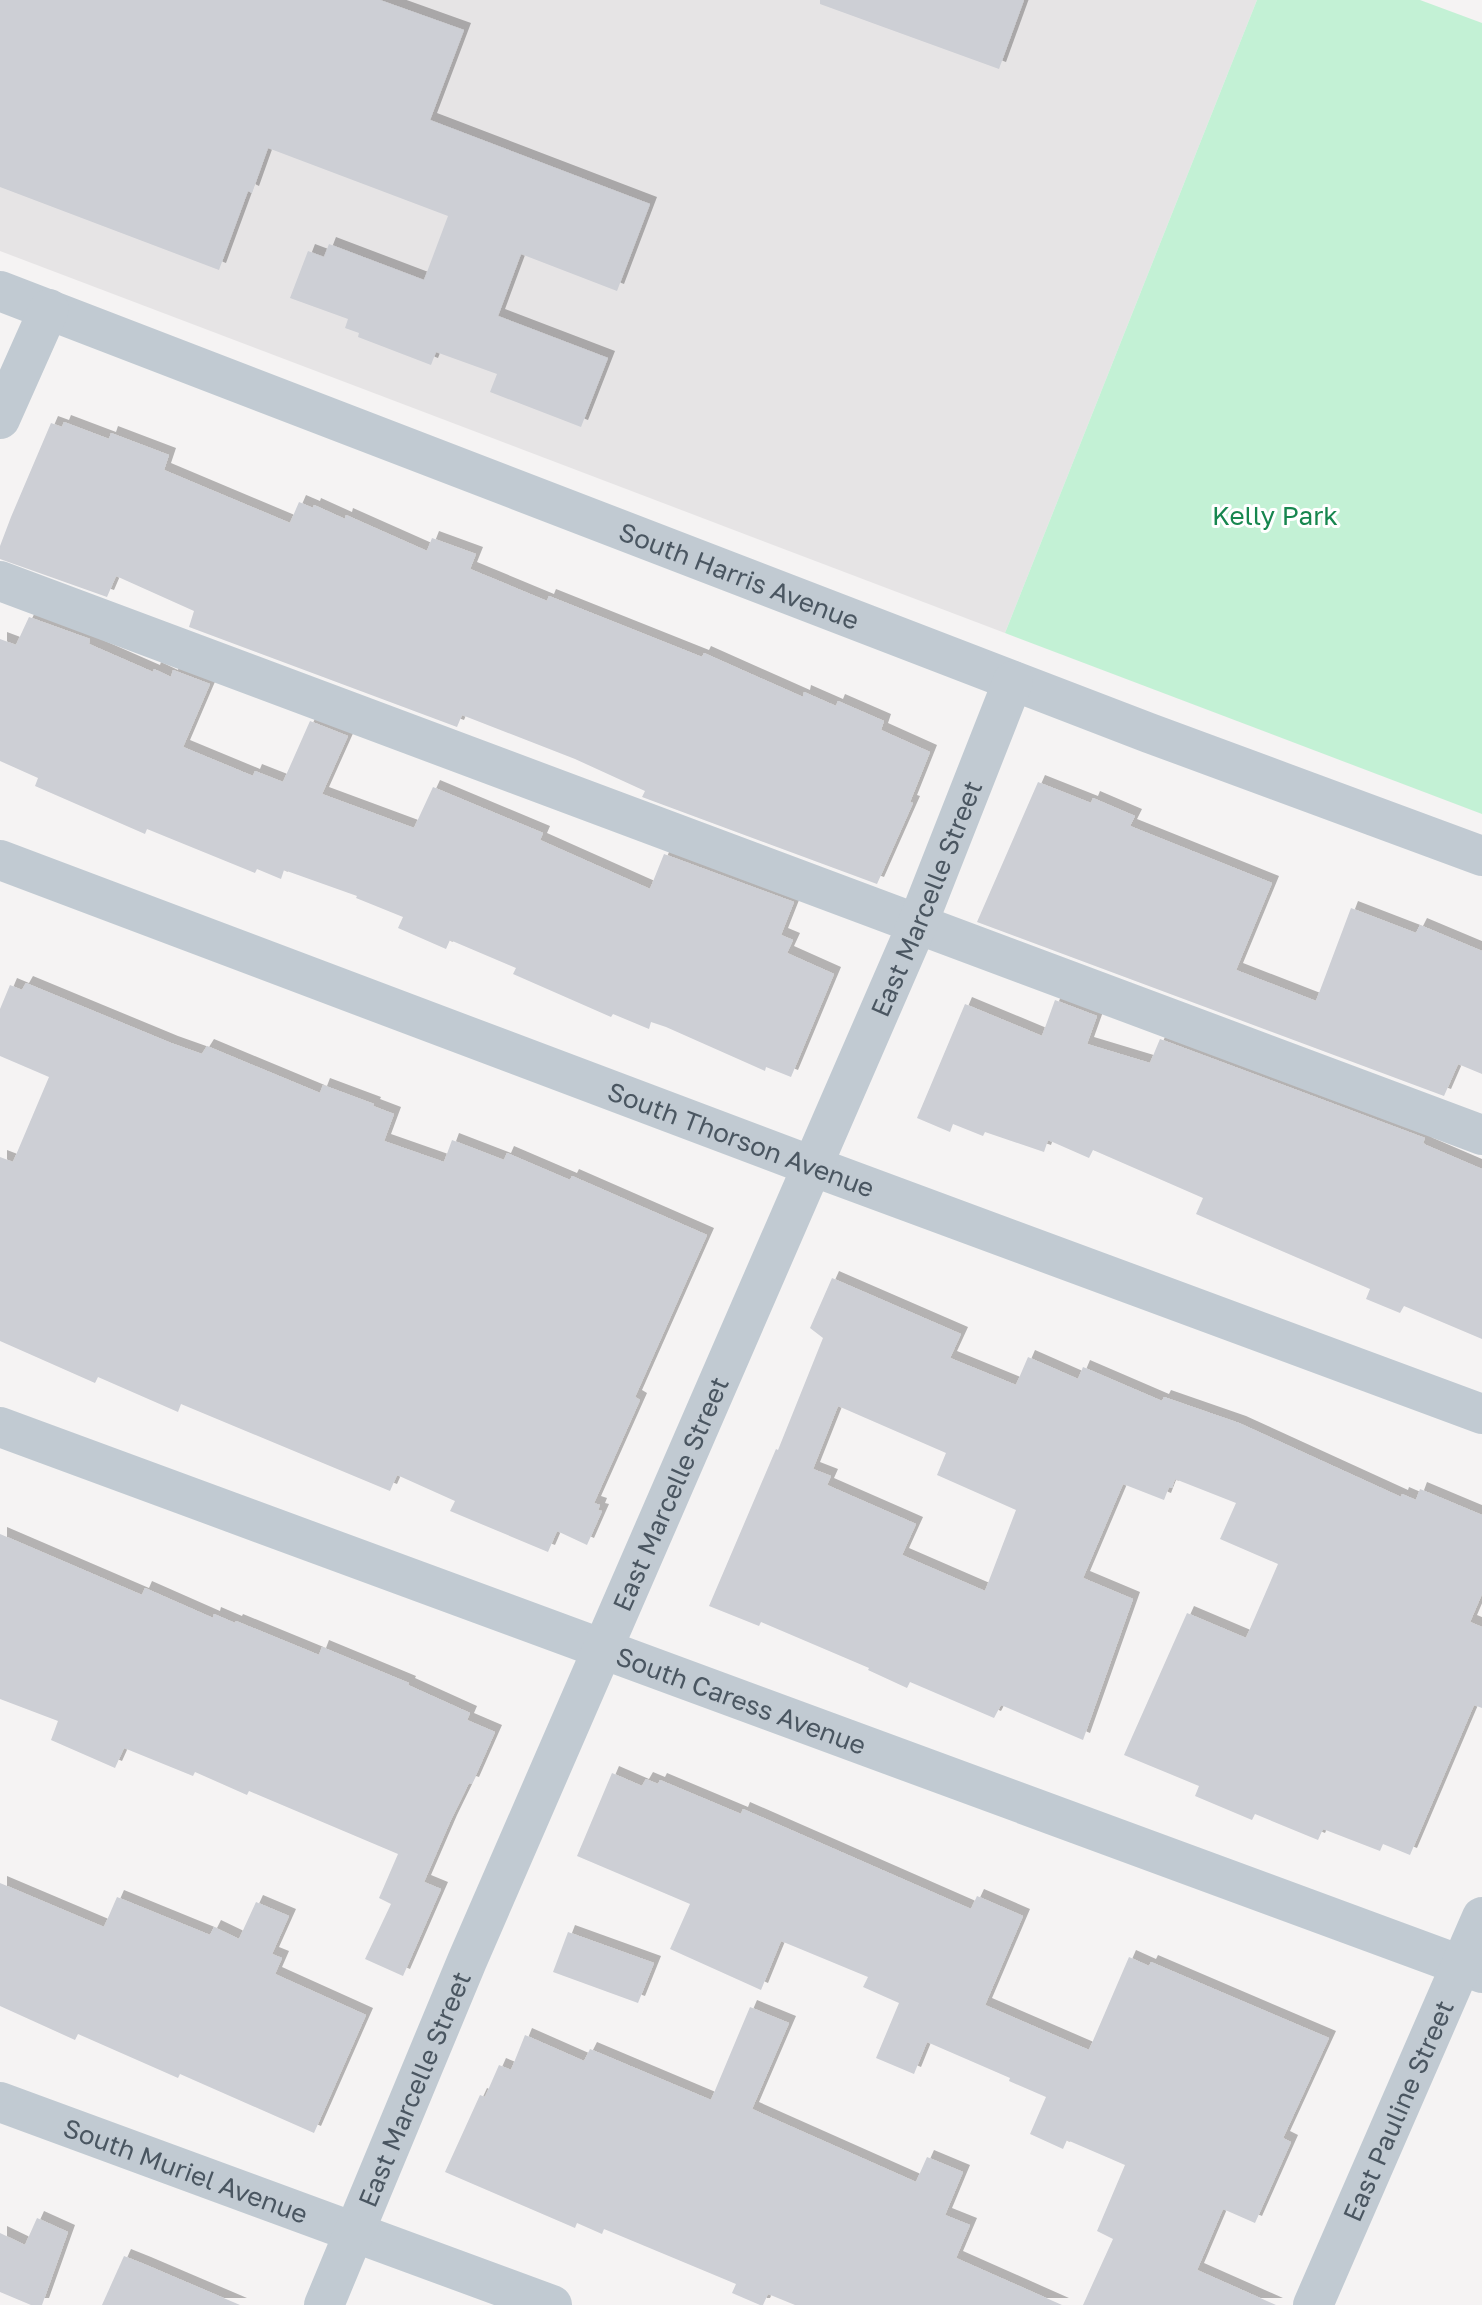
<svg xmlns="http://www.w3.org/2000/svg" width="1482" height="2305" font-family="'Golos Text',sans-serif">
  <defs>
    <filter id="shadow"><feDropShadow dx="7" dy="-7" stdDeviation="0" flood-color="#0004"/></filter>
  </defs>
  <rect width="100%" height="100%" fill="#f5f3f3"/>
  <polygon fill="#e6e4e5" points="0,0 1257,0 1005,633 0,251"/>
  <polygon fill="#c3f1d5" points="1257,0 1420,0 1482,23 1482,814 1005,633"/>
  <g fill="#cdcfd5" fill-rule="evenodd" filter="url(#shadow)">
    <polygon points="0,0 380,0 464,30 430,120 650,204 617,291 521,254 498,316 608,358 581,427 490,392 497,374 436,352 431,365 358,337 359,333 345,328 348,319 290,298 308,251 324,257 329,244 424,280 448,216 268,148 252,193 248,191 219,270 0,187"/>
    <polygon points="820,0 1024,0 999,69 820,4"/>
    <polygon points="64,422 109,439 111,433 169,455 164,470 290,523 299,502 313,508 314,505 345,519 346,515 427,551 432,538 476,554 470,569 547,601 549,596 702,657 704,653 803,697 804,692 836,706 838,701 884,721 881,730 930,752 910,802 913,803 877,884 642,797 645,791 575,759 462,715 457,727 189,627 194,611 116,576 107,597 0,559 0,546 11,517 51,423 62,427"/>
    <polygon points="29,617 90,639 89,644 153,672 154,669 171,677 173,670 210,684 183,747 253,776 255,771 283,782 310,721 348,736 322,794 414,828 433,787 543,833 540,840 650,889 664,854 794,902 781,935 793,940 787,953 834,974 791,1077 766,1067 765,1071 666,1027 651,1022 649,1029 613,1014 611,1017 513,974 516,968 450,940 446,949 398,928 403,917 356,898 357,896 284,870 281,879 257,869 255,873 147,829 145,834 35,786 38,778 0,761 0,639 16,645"/>
    <polygon points="1038,782 1091,803 1093,798 1135,816 1130,826 1272,883 1236,970 1316,1001 1351,908 1416,933 1420,925 1482,951 1482,1074 1458,1064 1444,1096 977,922"/>
    <polygon points="26,983 171,1043 202,1054 207,1046 320,1093 323,1085 374,1104 373,1106 394,1114 384,1141 444,1162 452,1140 504,1160 507,1153 570,1180 572,1176 707,1235 635,1397 640,1400 594,1503 600,1505 598,1510 602,1511 587,1545 557,1531 548,1552 450,1511 455,1501 397,1475 390,1491 181,1404 178,1412 98,1377 95,1383 0,1341 0,1157 13,1162 49,1077 0,1056 0,1009 10,985 22,990"/>
    <polygon points="1055,1000 1097,1016 1087,1044 1150,1063 1160,1039 1425,1138 1423,1143 1426,1145 1482,1169 1482,1339 1404,1306 1400,1313 1366,1299 1370,1289 1196,1214 1203,1198 1093,1150 1089,1158 1048,1140 1044,1152 985,1132 983,1136 953,1124 950,1132 917,1118 965,1004 1042,1036"/>
    <path d="M832 1278 961 1334 950 1358 1016 1385 1028 1357 1078 1379 1083 1367 1162 1401 1164 1397 1239 1423 1401 1497 1402 1494 1416 1500 1420 1489 1482 1515V1594L1470 1622 1482 1627V1708L1474 1705 1410 1855 1383 1844 1380 1851 1323 1829 1318 1840 1255 1814 1252 1820 1195 1796 1199 1786 1124 1755 1187 1613 1246 1638 1278 1564 1220 1539 1236 1503 1175 1479 1172 1488 1169 1487 1164 1500 1123 1484 1083 1578 1133 1599 1083 1740 1001 1705 994 1718 910 1682 907 1688 868 1670 869 1668 761 1622 759 1626 709 1606 776 1449 778 1450 823 1338 810 1328ZM838 1406 946 1453 937 1475 1016 1510 985 1591 902 1555 916 1524 827 1485 831 1476 813 1469Z"/>
    <polygon points="0,1534 142,1595 145,1588 213,1618 214,1614 235,1623 236,1621 319,1655 322,1647 409,1683 408,1685 470,1713 467,1720 495,1732 472,1784 469,1783 450,1822 424,1882 441,1889 403,1976 365,1959 391,1904 379,1898 398,1854 249,1791 247,1795 195,1772 193,1776 124,1748 115,1768 51,1740 58,1721 0,1699"/>
    <polygon points="612,1773 642,1786 646,1779 658,1784 660,1780 741,1814 743,1809 971,1909 977,1896 1023,1916 985,2005 1089,2050 1129,1957 1149,1966 1151,1962 1329,2038 1283,2138 1291,2142 1255,2223 1223,2209 1197,2270 1276,2305 1083,2305 1113,2239 1097,2231 1125,2165 1067,2140 1063,2149 1030,2134 1046,2097 1009,2081 1010,2078 927,2042 914,2074 876,2058 899,2003 863,1987 868,1977 781,1941 761,1990 670,1949 690,1904 577,1856"/>
    <polygon points="0,1883 104,1927 117,1897 210,1935 214,1927 239,1939 256,1902 289,1916 272,1954 282,1958 275,1974 366,2015 314,2133 180,2074 178,2078 78,2034 75,2040 0,2006"/>
    <polygon points="568,1932 654,1963 638,2003 553,1972"/>
    <polygon points="750,2007 789,2023 752,2109 916,2182 927,2157 963,2172 945,2215 970,2225 956,2258 1062,2305 795,2305 768,2294 763,2305 760,2305 732,2293 736,2284 604,2229 602,2234 577,2223 575,2228 445,2172 480,2095 485,2097 499,2065 511,2070 525,2035 584,2061 590,2049 711,2100"/>
    <polygon points="37,2218 68,2232 42,2305 31,2305 0,2292 0,2233 25,2245"/>
    <polygon points="124,2256 144,2264 240,2305 102,2305"/>
  </g>
  <g fill="none" stroke-linecap="round" stroke-linejoin="round">
    <g stroke="#c1cad2" stroke-width="40">
      <path id="s1" d="M0 291 1149 733 1482 856"/>
      <polyline points="0,419 49,309"/>
      <polyline points="0,581 1482,1135"/>
      <path id="s2" d="M0 860 812 1166 1482 1414"/>
      <path id="s3" d="M0 1427 1482 1973"/>
      <path id="s4" d="M0 2102 552 2305"/>
      <path id="s5" d="M324 2305 467 1961 917 925 1013 681"/>
      <path id="s6" d="M1313 2305 1482 1917"/>
    </g>
  </g>
  <g text-anchor="middle" dominant-baseline="central" stroke-width="6" stroke-linejoin="round" paint-order="stroke">
    <g font-size="26" fill="#17864f" stroke="#fff">
      <text x="1275" y="515">Kelly Park</text>
    </g>
    <g font-size="26" fill="#4a5661" stroke="#fff">
      <text stroke="none"><textPath href="#s1" startOffset="792">South Harris Avenue</textPath></text>
      <text stroke="none"><textPath href="#s5" startOffset="1530">East Marcelle Street</textPath></text>
      <text stroke="none"><textPath href="#s2" startOffset="792">South Thorson Avenue</textPath></text>
      <text stroke="none"><textPath href="#s5" startOffset="882">East Marcelle Street</textPath></text>
      <text stroke="none"><textPath href="#s3" startOffset="790">South Caress Avenue</textPath></text>
      <text stroke="none"><textPath href="#s5" startOffset="234">East Marcelle Street</textPath></text>
      <text stroke="none"><textPath href="#s6" startOffset="212">East Pauline Street</textPath></text>
      <text stroke="none"><textPath href="#s4" startOffset="198">South Muriel Avenue</textPath></text>
    </g>
  </g>
</svg>
